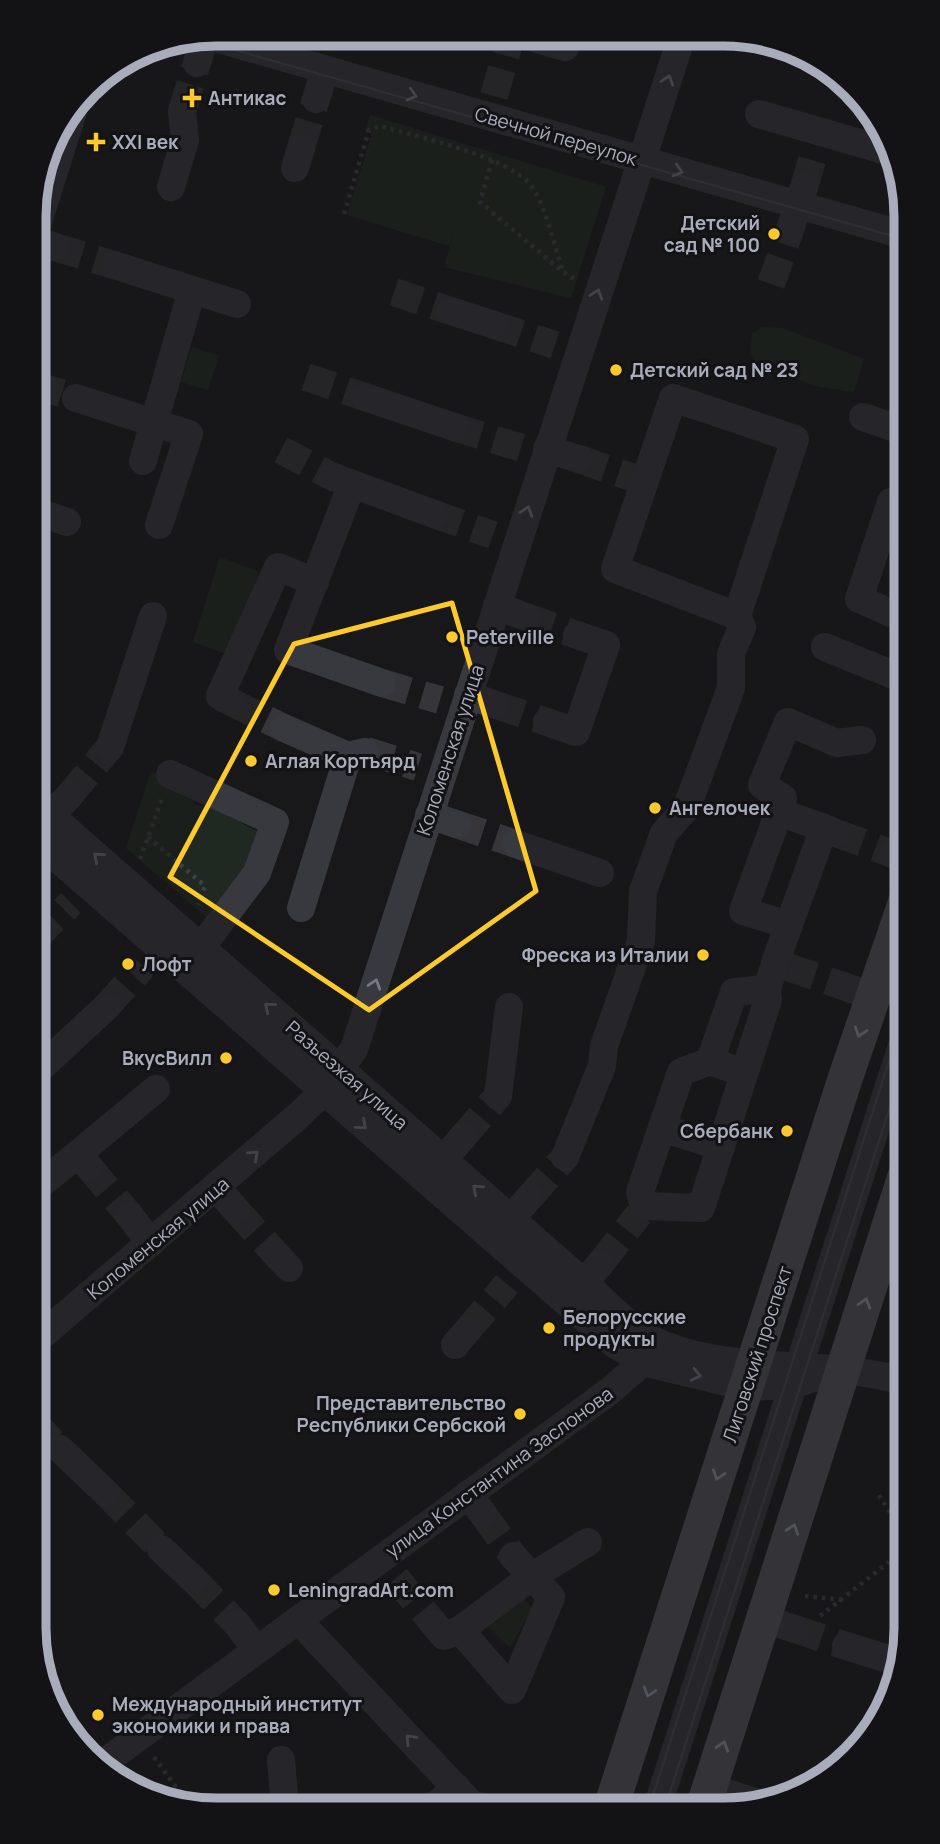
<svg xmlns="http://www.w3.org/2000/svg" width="940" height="1844" font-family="Manrope,sans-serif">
  <rect width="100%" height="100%" fill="#18171a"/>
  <g fill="#1f2821">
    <polygon points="370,115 606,187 571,298 444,267 456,225 449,246 347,215 372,134 365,132"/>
    <polygon points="762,327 782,328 864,359 854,392 820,387 758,367 750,352 752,334"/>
    <polygon points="192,347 219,356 208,390 181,382"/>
    <polygon points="220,557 259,572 231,656 193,642"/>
    <polygon points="151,771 188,793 196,805 215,808 260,833 248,866 208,919 126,848"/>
    <polygon points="524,1599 532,1608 510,1648 489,1627"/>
  </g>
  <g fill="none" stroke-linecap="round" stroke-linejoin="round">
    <g stroke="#35353a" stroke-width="28" stroke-dasharray="28 14" stroke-linecap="butt">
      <polyline points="494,96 510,40"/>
      <polyline points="182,111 197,63"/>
      <polyline points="301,148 316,99"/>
      <polyline points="804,187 816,147"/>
      <polyline points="55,247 117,266"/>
      <polyline points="771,284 790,230"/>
      <polyline points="394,292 451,311"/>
      <polyline points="494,325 555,345"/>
      <polyline points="306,377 365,397"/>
      <polyline points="35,385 76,398"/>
      <polyline points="454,427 522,448"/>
      <polyline points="281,450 333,477"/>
      <polyline points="579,459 634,478"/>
      <polyline points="434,514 493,535"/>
      <polyline points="526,617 577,635"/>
      <polyline points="382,683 440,700"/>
      <polyline points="229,701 284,728"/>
      <polyline points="496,705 547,722"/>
      <polyline points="366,751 418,767"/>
      <polyline points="69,796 110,747"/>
      <polyline points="456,824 516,844"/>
      <polyline points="836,833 893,854"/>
      <polyline points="34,877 37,873"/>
      <polyline points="34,939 71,903"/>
      <polyline points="788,967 843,986"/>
      <polyline points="106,1007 143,966"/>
      <polyline points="462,1138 498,1096"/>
      <polyline points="89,1167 130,1216"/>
      <polyline points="529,1198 565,1157"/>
      <polyline points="236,1210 274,1252"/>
      <polyline points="601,1263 639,1214"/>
      <polyline points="467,1331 507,1284"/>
      <polyline points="33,1422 60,1449"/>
      <polyline points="106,1493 161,1549"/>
      <polyline points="483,1514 513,1556"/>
      <polyline points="396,1578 434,1624"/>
      <polyline points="194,1580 237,1624"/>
      <polyline points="795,1629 846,1646"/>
      <polyline points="742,1798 763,1804"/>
    </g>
    <g stroke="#3e3f46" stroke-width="4.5" stroke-dasharray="3.5 5" stroke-linecap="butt">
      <polyline points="492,160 480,202 563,272 576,280"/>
      <path d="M344 214 369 130 380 126C417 137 515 157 534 190 548 213 554 246 563 272"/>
      <polyline points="148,837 205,886 198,905"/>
      <polyline points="140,859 162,798"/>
      <polyline points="879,1495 901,1530"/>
      <polyline points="805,1596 842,1600"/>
      <polyline points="820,1616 889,1562"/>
      <polyline points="154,1757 192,1809"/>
    </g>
    <g stroke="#38393f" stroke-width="28">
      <polyline points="205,35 907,236"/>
      <polyline points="524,35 565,47 569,35"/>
      <polyline points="289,59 296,34"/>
      <polyline points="197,63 205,35"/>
      <polyline points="316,99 325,70"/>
      <polyline points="759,114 894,153"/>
      <polyline points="295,168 301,148"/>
      <polyline points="171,187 185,140 182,111"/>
      <polyline points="790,230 804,187"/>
      <polyline points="35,231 75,105"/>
      <polyline points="35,240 55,247"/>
      <polyline points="117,266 237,304"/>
      <polyline points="451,311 494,325"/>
      <polyline points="365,397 454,427"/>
      <polyline points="76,398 189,434 159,525"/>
      <polygon points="673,398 795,439 737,616 615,569"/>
      <polyline points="863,417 907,432"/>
      <polyline points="547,449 579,459"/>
      <polyline points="143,461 192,290"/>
      <polyline points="333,477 434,514"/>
      <polyline points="352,484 288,650 382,683"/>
      <polyline points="891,502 859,599 907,620"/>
      <polyline points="44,514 67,522"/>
      <polyline points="34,578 34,576"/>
      <polyline points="497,606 526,617"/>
      <polyline points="825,647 901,678"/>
      <polyline points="468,695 496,705"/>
      <polyline points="229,701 220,696 278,567 315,582"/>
      <polyline points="547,722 576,732 606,645 577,635"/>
      <polyline points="284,728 348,756 365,752"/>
      <polyline points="110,747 153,616"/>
      <polyline points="170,774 275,822 257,873 190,962"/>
      <path d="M34 801 584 1283C607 1303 634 1334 664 1345 739 1375 828 1358 906 1382"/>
      <polyline points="779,812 783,798 762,785 788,722 837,743 862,740"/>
      <polyline points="429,815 456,824"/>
      <polyline points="50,816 69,796"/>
      <polyline points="34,838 613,1343 646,1363 747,1387 792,1385 832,1372"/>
      <polyline points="516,844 600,873"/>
      <polyline points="893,854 907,859"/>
      <polyline points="301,908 348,756"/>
      <polyline points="789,925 743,911 779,812 824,828"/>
      <polyline points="775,963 824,828 836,833"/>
      <polyline points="843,986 872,996"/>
      <polyline points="710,1061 734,992 767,989 772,973"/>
      <polyline points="34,1074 106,1007"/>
      <polyline points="498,1096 509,1007"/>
      <polyline points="662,1128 721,1147"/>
      <polyline points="565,1157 602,1066 604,1046 641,941 643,891 664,833 687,807 731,688 731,654 742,627 737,616"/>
      <polyline points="89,1167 78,1154 156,1089"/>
      <polyline points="432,1172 462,1138"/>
      <polyline points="217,1188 236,1210"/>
      <polyline points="34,1189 78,1154"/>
      <polyline points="644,1206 701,1208 768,1000 767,989"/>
      <polyline points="644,1206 640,1192 681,1072 710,1061 744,1073"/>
      <polyline points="130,1216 151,1243"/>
      <polyline points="498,1233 529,1198"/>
      <polyline points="882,1251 906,1259"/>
      <polyline points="274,1252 289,1268"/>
      <polyline points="572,1296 601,1263"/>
      <polyline points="34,1342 298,1116 324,1091 354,1049 682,36"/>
      <polyline points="455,1345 467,1331"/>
      <polyline points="60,1449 106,1493"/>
      <polyline points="468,1494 483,1514"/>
      <polyline points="161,1549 194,1580"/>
      <polyline points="763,1619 795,1629"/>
      <polyline points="298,1620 471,1804 492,1810"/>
      <polyline points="237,1624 257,1650"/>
      <polyline points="434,1624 444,1636 460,1630 531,1577 588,1542"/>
      <polyline points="460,1630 512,1690 551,1597 513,1556"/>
      <polyline points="846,1646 898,1662"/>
      <polyline points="281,1760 285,1809"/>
      <polyline points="98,1767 611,1390 658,1349"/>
      <polyline points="709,1787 742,1798"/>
      <polyline points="429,1810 457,1788"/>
      <polyline points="656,1811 907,1030"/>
    </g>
    <g stroke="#54555e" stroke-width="35">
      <polyline points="610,1810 845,1079 907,898"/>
      <polyline points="702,1811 906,1173"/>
    </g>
    <g stroke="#4b4c54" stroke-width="2">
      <polyline points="192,38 907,240"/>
      <polyline points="648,1811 907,1005"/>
      <polyline points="664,1811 907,1054"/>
    </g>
  </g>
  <defs><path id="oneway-chevron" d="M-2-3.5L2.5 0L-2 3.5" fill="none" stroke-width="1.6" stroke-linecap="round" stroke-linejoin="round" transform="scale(1.75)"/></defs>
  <g stroke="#767883">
    <use href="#oneway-chevron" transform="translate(668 80) rotate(-72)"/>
    <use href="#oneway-chevron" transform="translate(412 95) rotate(16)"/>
    <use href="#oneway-chevron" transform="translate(678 171) rotate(16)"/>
    <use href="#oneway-chevron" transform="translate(597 294) rotate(-72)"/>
    <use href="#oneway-chevron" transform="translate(527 511) rotate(-72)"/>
    <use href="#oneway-chevron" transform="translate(98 857) rotate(-139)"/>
    <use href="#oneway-chevron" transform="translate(375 984) rotate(-72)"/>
    <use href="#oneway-chevron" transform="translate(269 1007) rotate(-139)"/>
    <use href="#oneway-chevron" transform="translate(362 1125) rotate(41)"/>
    <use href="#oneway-chevron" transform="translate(254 1155) rotate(-42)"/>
    <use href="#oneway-chevron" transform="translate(477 1189) rotate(-138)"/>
    <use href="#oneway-chevron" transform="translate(696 1375) rotate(13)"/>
    <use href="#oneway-chevron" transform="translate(410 1739) rotate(-133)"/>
  </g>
  <g stroke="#989ba8">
    <use href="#oneway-chevron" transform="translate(860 1032) rotate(108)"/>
    <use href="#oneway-chevron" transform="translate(865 1303) rotate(-73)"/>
    <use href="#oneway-chevron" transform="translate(718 1475) rotate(108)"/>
    <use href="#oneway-chevron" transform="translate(793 1529) rotate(-72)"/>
    <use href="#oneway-chevron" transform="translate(649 1692) rotate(108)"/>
    <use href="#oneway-chevron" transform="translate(723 1746) rotate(-72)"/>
  </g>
  <path d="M0 0H940V1844H0ZM452 603 536 891 369 1010 170 877 294 644Z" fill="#18171a" fill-opacity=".55" fill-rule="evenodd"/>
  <path fill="none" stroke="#fcca2d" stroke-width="5" stroke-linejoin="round" d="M452 603 536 891 369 1010 170 877 294 644Z"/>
  <g fill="#fcca2d" stroke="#131215" stroke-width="2.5">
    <path d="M188.5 87.5h7v7h7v7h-7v7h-7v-7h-7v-7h7z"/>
    <path d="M92.5 131.5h7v7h7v7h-7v7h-7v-7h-7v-7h7z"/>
    <circle cx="774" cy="234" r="7"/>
    <circle cx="616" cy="370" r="7"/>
    <circle cx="452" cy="637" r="7"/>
    <circle cx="251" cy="761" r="7"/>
    <circle cx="655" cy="808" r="7"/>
    <circle cx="703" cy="955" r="7"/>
    <circle cx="128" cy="964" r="7"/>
    <circle cx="226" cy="1058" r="7"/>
    <circle cx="787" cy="1131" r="7"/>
    <circle cx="549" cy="1328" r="7"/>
    <circle cx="520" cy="1414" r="7"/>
    <circle cx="274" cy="1590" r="7"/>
    <circle cx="98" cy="1715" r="7"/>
  </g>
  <g text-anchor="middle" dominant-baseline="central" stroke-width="6" stroke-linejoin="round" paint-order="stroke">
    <g font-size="19" font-weight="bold" fill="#a9acba" stroke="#131215" text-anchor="start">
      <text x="208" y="98">Антикас</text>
      <text x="112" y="142">XXI век</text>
      <text x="760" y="223" text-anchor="end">Детский<tspan x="760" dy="22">сад № 100</tspan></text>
      <text x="630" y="370">Детский сад № 23</text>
      <text x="466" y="637">Peterville</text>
      <text x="265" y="761">Аглая Кортъярд</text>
      <text x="669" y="808">Ангелочек</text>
      <text x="689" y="955" text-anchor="end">Фреска из Италии</text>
      <text x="142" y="964">Лофт</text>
      <text x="212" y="1058" text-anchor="end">ВкусВилл</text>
      <text x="773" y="1131" text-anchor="end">Сбербанк</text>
      <text x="563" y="1317">Белорусские<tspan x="563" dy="22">продукты</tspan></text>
      <text x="506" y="1403" text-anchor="end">Представительство<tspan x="506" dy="22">Республики Сербской</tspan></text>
      <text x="288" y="1590">LeningradArt.com</text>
      <text x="112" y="1704">Международный институт<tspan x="112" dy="22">экономики и права</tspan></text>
    </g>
    <g font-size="19" fill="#a9acba" stroke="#131215">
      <text transform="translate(556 136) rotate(16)">Свечной переулок</text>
      <text transform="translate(450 750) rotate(-72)">Коломенская улица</text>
      <text transform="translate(347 1075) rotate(41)">Разъезжая улица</text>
      <text transform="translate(158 1238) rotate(-40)">Коломенская улица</text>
      <text transform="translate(757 1354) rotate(-72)">Лиговский проспект</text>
      <text transform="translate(499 1472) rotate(-36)">улица Константина Заслонова</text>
    </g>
  </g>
  <path d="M0 0H940V1844H0ZM216 46H724A170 170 0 0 1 894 216V1628A170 170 0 0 1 724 1798H216A170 170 0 0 1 46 1628V216A170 170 0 0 1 216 46Z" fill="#131215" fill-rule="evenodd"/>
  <path fill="none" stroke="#a9acba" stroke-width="9" d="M216 46H724A170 170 0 0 1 894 216V1628A170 170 0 0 1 724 1798H216A170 170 0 0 1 46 1628V216A170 170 0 0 1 216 46Z"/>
</svg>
